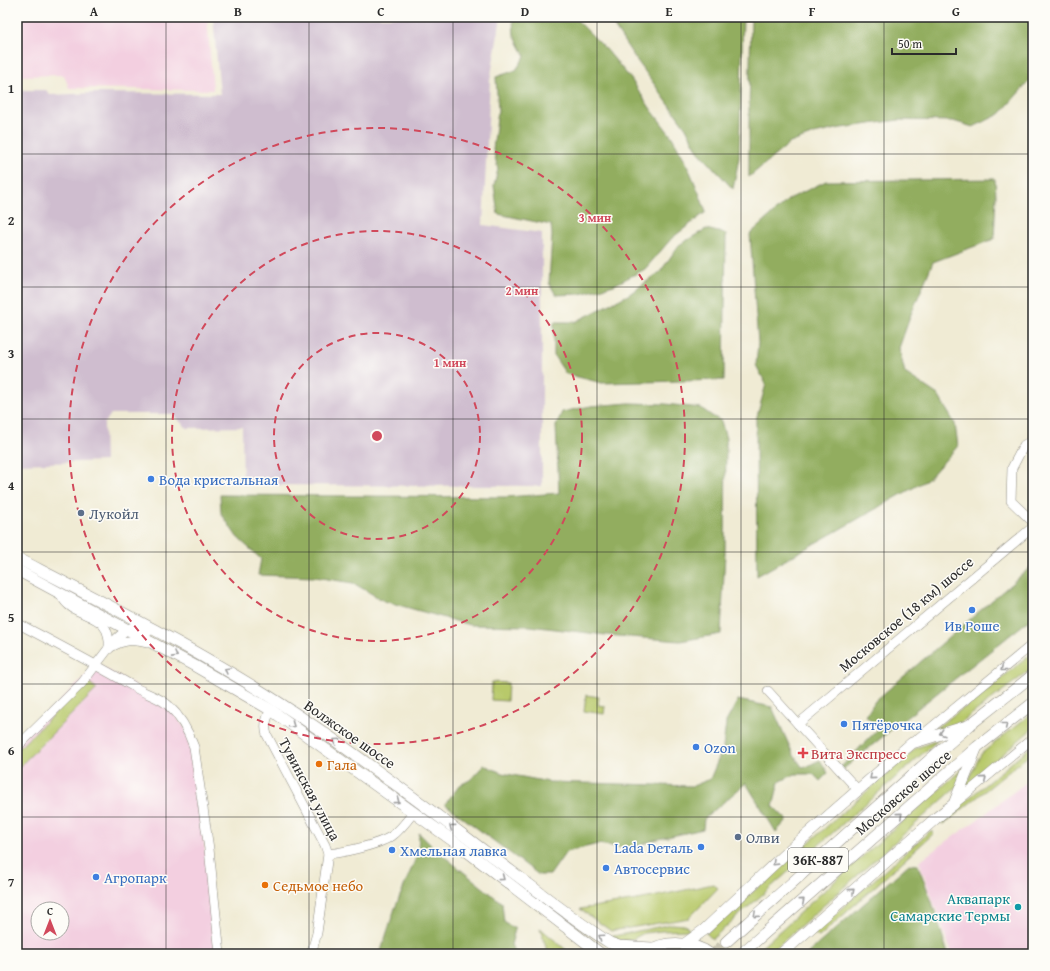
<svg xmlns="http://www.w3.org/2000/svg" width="1050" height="971" font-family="'Gentium Book Plus',serif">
  <rect width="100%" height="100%" fill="#fdfcf7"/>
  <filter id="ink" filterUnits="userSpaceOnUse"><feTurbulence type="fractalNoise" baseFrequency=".025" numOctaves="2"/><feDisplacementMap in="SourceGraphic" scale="8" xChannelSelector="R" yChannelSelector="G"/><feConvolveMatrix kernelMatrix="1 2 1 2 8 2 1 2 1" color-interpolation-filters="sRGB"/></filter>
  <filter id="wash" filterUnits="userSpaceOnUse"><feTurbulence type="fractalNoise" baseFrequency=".012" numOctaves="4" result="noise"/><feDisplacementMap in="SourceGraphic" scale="16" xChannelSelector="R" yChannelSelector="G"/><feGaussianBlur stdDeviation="0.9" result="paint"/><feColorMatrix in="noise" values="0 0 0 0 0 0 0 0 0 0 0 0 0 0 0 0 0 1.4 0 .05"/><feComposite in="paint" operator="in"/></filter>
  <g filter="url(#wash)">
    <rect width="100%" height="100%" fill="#f0ebd4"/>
    <g fill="#f3cfe0" fill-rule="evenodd">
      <polygon points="17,17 207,17 213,90 69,88 64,75 17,76"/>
      <path d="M97 664 167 704 188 732 220 954H17V744ZM38 909H62V933H38Z"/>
      <polygon points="1033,777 1033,954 952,954 919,861 981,817"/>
    </g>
    <polygon fill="#cfbdcf" points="213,17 501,17 490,81 483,225 542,233 542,486 243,485 242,427 187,428 172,414 111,414 104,424 105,461 17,464 17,92 21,90 46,90 50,95 98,93 220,94"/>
    <g fill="#b8c96b" stroke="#727a4b">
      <polygon points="1033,653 1033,668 960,723 924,736 965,707"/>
      <polygon points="87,681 97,689 17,769 17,750"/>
      <polygon points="492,682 508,683 507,701 491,700"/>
      <polygon points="586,695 599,697 598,705 605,706 604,714 584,711"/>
      <polygon points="1033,712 1033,728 964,788 981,754"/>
      <polygon points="938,740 712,939 706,933 916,748"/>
      <polygon points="1033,745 1033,752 949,820 943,824 939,823"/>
      <polygon points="966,766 959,785 769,954 754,954 856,862"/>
      <polygon points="930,831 934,833 819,937 813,933"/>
      <polygon points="713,884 718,888 689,918 611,931 580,909 643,899"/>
      <polygon points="672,924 685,925 690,930 662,931 644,933 633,939 613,944 609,937"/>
      <polygon points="540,928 571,954 548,954"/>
    </g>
    <g fill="#92ad5f" stroke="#5e6c45">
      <polygon points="521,17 574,17 606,49 631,79 650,108 672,137 685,160 699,193 706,212 672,238 645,269 614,285 580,294 556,295 549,283 552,235 551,225 498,214 494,186 498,169 493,149 498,111 496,77 516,70 525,56 514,35 513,20"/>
      <polygon points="608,17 743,17 739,158 733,189 698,151 686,128 633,55"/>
      <polygon points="751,17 1033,17 1033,73 1031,79 1000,114 973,127 953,121 899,120 841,128 814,134 790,143 749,177 749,113"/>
      <polygon points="995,179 996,196 994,239 933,262 911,314 899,348 905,373 938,395 955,424 958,446 927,480 757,576 756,420 766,384 756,365 758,343 750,234 789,199 826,181"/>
      <polygon points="706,229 726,234 724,380 602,383 566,374 554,356 554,322 575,322 628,295 660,272 679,245"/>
      <polygon points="629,403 665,404 701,408 712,416 721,421 726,439 725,553 721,634 680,641 606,635 530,626 470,625 384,601 353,583 315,577 258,575 261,559 237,537 221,513 220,495 506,497 559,493 556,426 562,412 591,406"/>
      <polygon points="1032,566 1033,617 897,725 841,771 839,769 879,728 866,716 875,701"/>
      <polygon points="738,700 772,707 793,754 803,768 820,760 828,773 820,781 813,774 795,774 779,782 773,806 787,820 776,832 746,783 704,819 703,829 654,840 631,849 598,844 566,852 550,875 539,875 445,804 460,785 470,780 484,765 502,773 549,782 693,786 710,779 723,748 726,722"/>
      <polygon points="419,833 435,849 502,903 504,922 515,929 511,945 517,954 380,954 395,908 418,853"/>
      <polygon points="909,864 918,865 932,902 948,954 807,954"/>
    </g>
  </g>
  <g filter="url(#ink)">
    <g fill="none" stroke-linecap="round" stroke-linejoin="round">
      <polyline stroke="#c9c5b2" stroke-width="11" stroke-dasharray="11 5.5" stroke-linecap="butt" points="714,954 726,942"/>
      <defs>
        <g id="minor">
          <polyline points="1033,440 1024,445 1012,468 1011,501 1033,522"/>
          <path d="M61 595C74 622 112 608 109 649"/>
          <path d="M17 623C57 644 97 665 136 688 146 694 159 697 168 705 181 717 188 730 194 747L209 849 220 954"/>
          <path d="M111 647C124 640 133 639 147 643"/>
          <polyline points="768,691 858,790"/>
          <path d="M271 710C266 718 264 726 267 735L325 845 328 854 317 933 311 954"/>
          <polyline points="798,724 1033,527"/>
          <polyline points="915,741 1033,644"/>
          <polyline points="17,747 82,683 115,640 127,629 136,626 148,632"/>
          <polyline points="954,804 1033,738"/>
          <path d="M328 854C345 852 378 845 392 836 400 830 407 821 413 813"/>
        </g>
        <g id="major">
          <path d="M17 558C118 610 220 661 314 726 383 773 448 824 515 874 546 897 577 922 610 943L619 946 652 948"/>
          <polyline points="17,570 195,666 271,710 456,843 601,954"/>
          <polyline points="726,942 910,777 971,724 1033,675"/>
          <polyline points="686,943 704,930 787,852 912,743 967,726"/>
          <path d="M647 952C664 940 694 941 710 954"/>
          <polyline points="741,954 977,747 1033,703"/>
          <polyline points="781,954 936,818 954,804 976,749"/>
        </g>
      </defs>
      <use href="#minor" stroke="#8e8b80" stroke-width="10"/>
      <use href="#major" stroke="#8e8b80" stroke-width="12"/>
      <use href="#minor" stroke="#fff" stroke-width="9"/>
      <use href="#major" stroke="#fff" stroke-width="11"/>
    </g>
    <defs><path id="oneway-chevron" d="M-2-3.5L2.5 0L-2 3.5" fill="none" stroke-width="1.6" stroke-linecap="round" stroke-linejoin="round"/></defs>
    <g stroke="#a0a0a0">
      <use href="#oneway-chevron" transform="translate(175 655) rotate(29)"/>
      <use href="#oneway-chevron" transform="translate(1003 669) rotate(141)"/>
      <use href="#oneway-chevron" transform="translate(227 670) rotate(-149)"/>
      <use href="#oneway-chevron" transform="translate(292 725) rotate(35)"/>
      <use href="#oneway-chevron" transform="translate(1005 725) rotate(-38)"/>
      <use href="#oneway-chevron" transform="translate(942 733) rotate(162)"/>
      <use href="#oneway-chevron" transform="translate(336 741) rotate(-145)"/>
      <use href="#oneway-chevron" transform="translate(872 777) rotate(139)"/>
      <use href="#oneway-chevron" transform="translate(984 779) rotate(-40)"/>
      <use href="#oneway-chevron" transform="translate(397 801) rotate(37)"/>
      <use href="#oneway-chevron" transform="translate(900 815) rotate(-41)"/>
      <use href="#oneway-chevron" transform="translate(452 827) rotate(-143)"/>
      <use href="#oneway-chevron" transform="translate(775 863) rotate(136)"/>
      <use href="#oneway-chevron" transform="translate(502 878) rotate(37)"/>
      <use href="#oneway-chevron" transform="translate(852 891) rotate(-41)"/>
      <use href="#oneway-chevron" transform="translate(802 901) rotate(-41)"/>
      <use href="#oneway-chevron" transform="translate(756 915) rotate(138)"/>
      <use href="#oneway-chevron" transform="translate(601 937) rotate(-145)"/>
    </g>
  </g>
  <path fill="none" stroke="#2b2b2b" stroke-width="1" stroke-opacity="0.55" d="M166 17V954M309 17V954M453 17V954M597 17V954M741 17V954M884 17V954M17 154H1033M17 287H1033M17 419H1033M17 552H1033M17 684H1033M17 817H1033"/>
  <g fill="none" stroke="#d1495b" stroke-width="2" stroke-dasharray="7 5">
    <circle cx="377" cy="436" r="103"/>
    <circle cx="377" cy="436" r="205"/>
    <circle cx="377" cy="436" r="308"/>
  </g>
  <g fill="#3f7fe0" stroke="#fdfcf7" stroke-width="1.5">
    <circle cx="151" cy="479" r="4"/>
    <circle cx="972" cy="610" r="4"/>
    <circle cx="844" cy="724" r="4"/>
    <circle cx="696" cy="747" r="4"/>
    <circle cx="701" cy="847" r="4"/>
    <circle cx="392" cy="850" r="4"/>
    <circle cx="606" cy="868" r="4"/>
    <circle cx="96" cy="877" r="4"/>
  </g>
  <g fill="#5c6f8a" stroke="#fdfcf7" stroke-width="1.5">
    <circle cx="81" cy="513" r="4"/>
    <circle cx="738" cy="837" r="4"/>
  </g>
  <path fill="#e0444e" stroke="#fdfcf7" stroke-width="1.5" d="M801 747h4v4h4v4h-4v4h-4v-4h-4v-4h4z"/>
  <g fill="#e8710a" stroke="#fdfcf7" stroke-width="1.5">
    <circle cx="319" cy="764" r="4"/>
    <circle cx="265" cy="885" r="4"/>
  </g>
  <circle fill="#0f9aa8" stroke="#fdfcf7" stroke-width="1.5" cx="1018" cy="907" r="4"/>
  <g text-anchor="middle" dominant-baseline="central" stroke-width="3" stroke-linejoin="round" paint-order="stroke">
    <rect fill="#fdfcf7" stroke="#6a6a68" stroke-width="1" x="788" y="848" width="60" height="24" rx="3"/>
    <g font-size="14" font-weight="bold" fill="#2b2b2b">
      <text x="818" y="860">36К-887</text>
    </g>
    <g font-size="15" fill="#366cbe" stroke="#fdfcf7" text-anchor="start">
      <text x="159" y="479">Вода кристальная</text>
      <text x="972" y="625" text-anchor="middle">Ив Роше</text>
      <text x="852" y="724">Пятёрочка</text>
      <text x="704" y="747">Ozon</text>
      <text x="693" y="847" text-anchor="end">Lada Dеталь</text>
      <text x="400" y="850">Хмельная лавка</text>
      <text x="614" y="868">Автосервис</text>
      <text x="104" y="877">Агропарк</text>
    </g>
    <g font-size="15" fill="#4e5e75" stroke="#fdfcf7" text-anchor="start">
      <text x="89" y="513">Лукойл</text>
      <text x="746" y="837">Олви</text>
    </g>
    <g font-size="15" fill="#2b2b2b" stroke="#fdfcf7">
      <text transform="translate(906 614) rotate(-40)">Московское (18 км) шоссе</text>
      <text transform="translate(350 734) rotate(35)">Волжское шоссе</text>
      <text transform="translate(310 789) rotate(62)">Тувинская улица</text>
      <text transform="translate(903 792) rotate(-41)">Московское шоссе</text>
    </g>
    <g font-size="15" fill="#be3a42" stroke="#fdfcf7" text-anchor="start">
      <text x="811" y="753">Вита Экспресс</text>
    </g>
    <g font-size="15" fill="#c56008" stroke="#fdfcf7" text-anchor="start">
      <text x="327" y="764">Гала</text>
      <text x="273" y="885">Седьмое небо</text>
    </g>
    <g font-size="15" fill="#0d838f" stroke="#fdfcf7" text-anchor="end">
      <text x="1010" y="898">Аквапарк<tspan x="1010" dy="17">Самарские Термы</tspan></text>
    </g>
  </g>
  <circle cx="377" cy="436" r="6" fill="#d1495b" stroke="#fdfcf7" stroke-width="2"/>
  <g font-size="12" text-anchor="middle" font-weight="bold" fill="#d1495b" stroke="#fdfcf7" stroke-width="3" stroke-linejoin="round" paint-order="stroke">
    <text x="595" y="222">3 мин</text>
    <text x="522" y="295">2 мин</text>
    <text x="450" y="367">1 мин</text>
  </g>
  <rect width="1050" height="971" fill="none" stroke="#fdfcf7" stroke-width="44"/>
  <g transform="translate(50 921)"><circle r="19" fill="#fdfcf7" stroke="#a9a8a5"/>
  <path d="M0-3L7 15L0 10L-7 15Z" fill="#d1495b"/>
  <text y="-6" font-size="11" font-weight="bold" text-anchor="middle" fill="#2b2b2b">С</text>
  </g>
  <path d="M892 48v6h64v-6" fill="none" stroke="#2b2b2b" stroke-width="2"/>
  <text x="898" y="48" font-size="12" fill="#2b2b2b" stroke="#fdfcf7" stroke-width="3" paint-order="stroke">50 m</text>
  <rect x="22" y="22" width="1006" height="927" fill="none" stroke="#2b2b2b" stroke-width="1.5"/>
  <g font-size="13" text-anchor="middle" font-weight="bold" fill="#2b2b2b">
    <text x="94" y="16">A</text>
    <text x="238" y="16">B</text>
    <text x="381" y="16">C</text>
    <text x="525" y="16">D</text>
    <text x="669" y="16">E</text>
    <text x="812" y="16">F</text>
    <text x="956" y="16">G</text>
    <text x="11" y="93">1</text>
    <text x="11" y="225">2</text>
    <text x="11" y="358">3</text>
    <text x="11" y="490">4</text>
    <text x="11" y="622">5</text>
    <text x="11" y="755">6</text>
    <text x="11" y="887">7</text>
  </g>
</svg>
